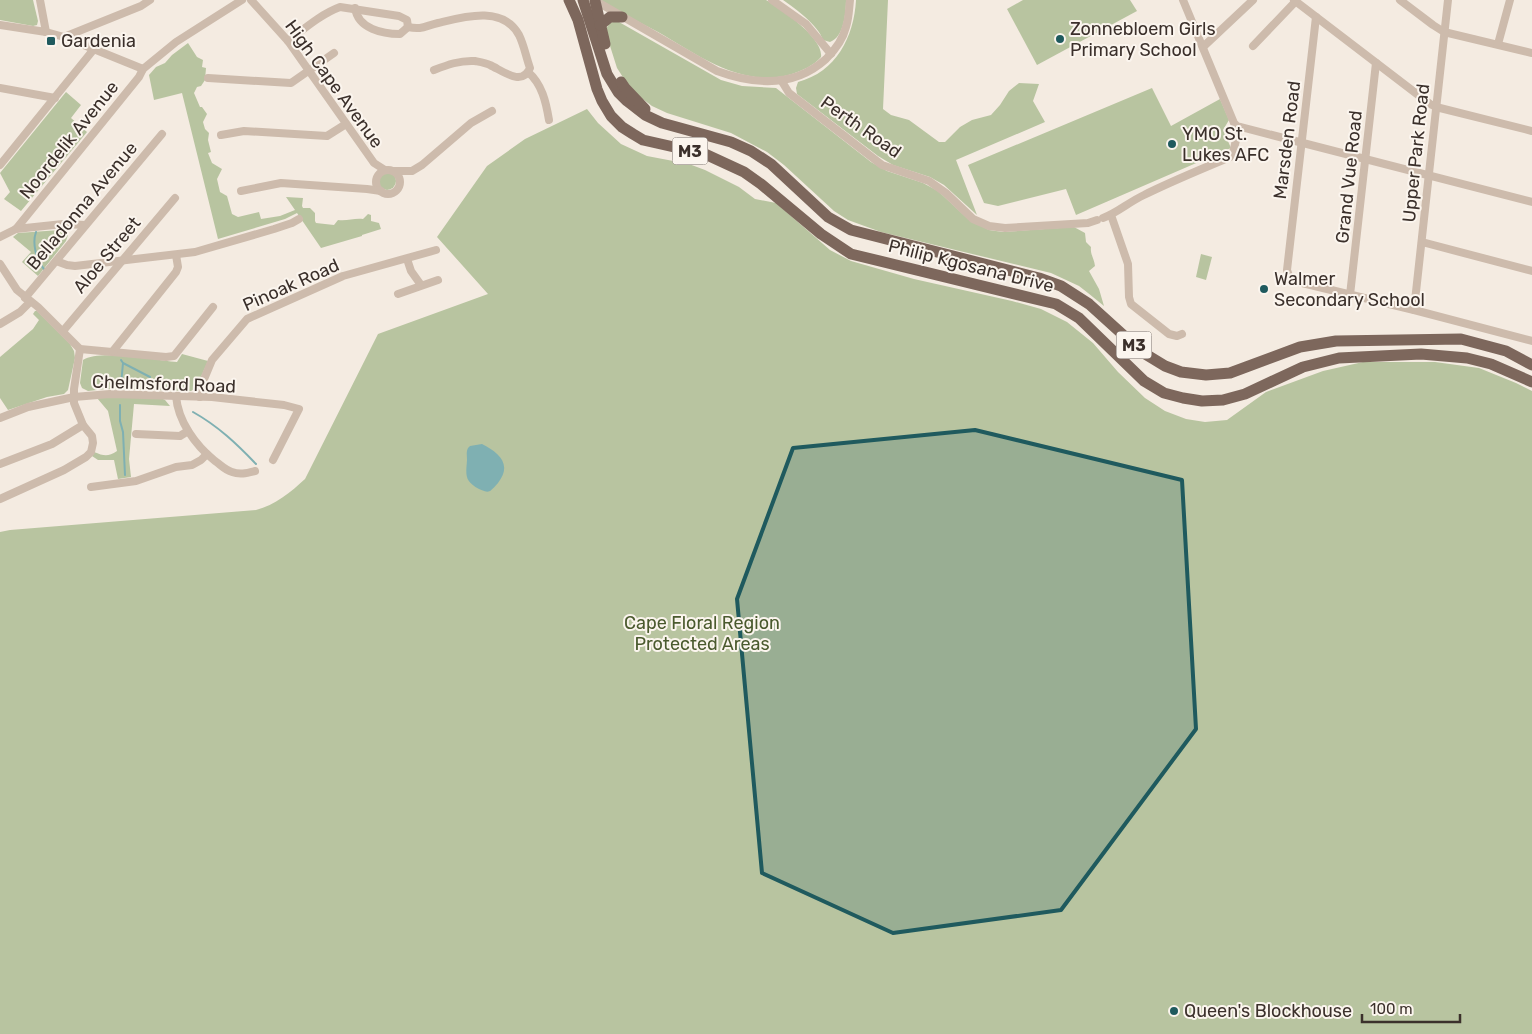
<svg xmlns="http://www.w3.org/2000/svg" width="1532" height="1034" font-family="Rubik,sans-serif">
  <rect width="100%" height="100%" fill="#f4ebe1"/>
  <g fill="#b8c4a0">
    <polygon points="0,0 33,0 38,21 37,25 33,26 0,20"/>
    <path d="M601 0H766C781 9 824 38 821 57 813 66 803 70 792 74 742 89 698 55 658 32 639 22 619 12 601 0Z"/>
    <path d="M783 0H846C846 13 844 37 830 42L823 40C818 25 796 9 783 0Z"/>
    <path d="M856 0H888L883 109 891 115 909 120 939 142H945L960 127 972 120 991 115 1000 105 1009 91 1019 83 1039 84 1033 101 1045 122 956 160 977 215 944 185 930 177 893 165 878 156 797 94 796 88 798 82C836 72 854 37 856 0Z"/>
    <polygon points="1023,0 1130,0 1137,11 1037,65 1007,9"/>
    <path d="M613 22H619L721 80 742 86 776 88 871 162 887 171 923 183 938 191 968 219 989 230 1003 232 1074 227 1085 233 1086 242 1091 247C1090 254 1094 258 1095 266L1089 271 1099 289 1104 306 1088 293 1079 286 1051 273 881 232 848 220 834 211 784 165 767 152 731 133 667 113 652 106 640 97 628 85 617 68 605 30 610 23Z"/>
    <path d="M188 43 197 57 203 60 202 67 206 68 205 80 201 86 197 87 194 93 200 107H202L207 114 203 122 205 129 209 133 208 140 211 152 208 153 212 163 222 169 217 179 220 192 227 196 232 214 238 217 259 212 261 219 280 216 295 210 286 197 303 198 302 206 303 208H310L315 213V221L316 223 334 225 338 220C348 221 354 218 363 219L368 214 371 215V221L379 223 381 229 362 235V236L321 248 297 213 285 219 218 239 182 93 154 100 149 75 156 67 165 63 172 55Z"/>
    <polygon points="1152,88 1171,126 1220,99 1229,120 1223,130 1231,148 1076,215 1066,189 998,206 984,203 968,165"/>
    <polygon points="66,92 81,105 71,118 87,132 21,211 4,199 10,192 0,173"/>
    <path d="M587 109 598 123 621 144 647 156 689 164 705 170 739 187 755 199 776 203 830 250 851 261 914 279 1012 301 1041 309 1067 322 1093 343 1118 372 1145 398 1165 411 1186 419 1205 422 1227 420 1266 392 1323 371 1363 362H1435L1479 368 1516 383 1532 391V1034H0V532L10 530 256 510C275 505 291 492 305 479L378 334 488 294 437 237 487 166 525 139Z"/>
    <circle cx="387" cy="181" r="9"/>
    <polygon points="60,230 65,231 68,235 66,241 38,276 22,262 31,252 13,237 18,233"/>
    <polygon points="1201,254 1212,257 1206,280 1196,277"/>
    <polygon points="35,311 37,311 70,344 74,351 75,358 68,390 64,394 47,397 8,410 0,398 0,357 33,329 39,320 33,314"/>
    <path d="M182 354 208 361 196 388 191 391 106 389 88 391 82 388 80 383 83 360C99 349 156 360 177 362Z"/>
    <path d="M97 398H161L165 400 170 406 134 404 129 459 131 477 118 479 114 460H98L92 456 94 452C104 456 108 457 117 451L108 411Z"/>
  </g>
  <path fill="#7fb0b2" d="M482 444C498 452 513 464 498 483 496 485 492 490 490 491 486 493 482 490 479 489 464 481 466 475 467 460 467 456 466 452 468 448L470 446Z"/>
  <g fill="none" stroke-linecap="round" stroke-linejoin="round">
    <g stroke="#7fb0b2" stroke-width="2">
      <path d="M36 232C32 243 36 260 44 269"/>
      <polyline points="121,360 123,363 150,377"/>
      <polyline points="121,385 123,363"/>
      <polyline points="120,405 120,421 123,432 125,475"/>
      <path d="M193 412C218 426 237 444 256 464"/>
    </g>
    <g stroke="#cdbbac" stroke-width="8">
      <polyline points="40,0 46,32"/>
      <polyline points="251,0 288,41 374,163 385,170"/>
      <path d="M594 0 717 71C755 85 794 88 826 59 835 50 843 39 846 27 849 18 849 9 850 0"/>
      <polyline points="772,0 806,24 831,54"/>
      <polyline points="1183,0 1234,123 1237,126 1532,202"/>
      <polyline points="1294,0 1430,104 1436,107 1532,131"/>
      <polyline points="1400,0 1433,25 1444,32 1532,53"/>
      <path d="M355 8C358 29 383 34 400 34L408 27"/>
      <polyline points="1316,17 1287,270 1289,276 1298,282 1414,310 1532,341"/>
      <polyline points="0,25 46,32 64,37 143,69"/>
      <path d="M408 27C422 30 425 26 438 23 463 17 503 5 519 35 524 45 526 57 530 68 522 87 503 71 490 65 486 63 480 62 475 61 460 60 447 65 434 70"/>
      <polyline points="64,37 141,6 150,0"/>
      <path d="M288 41C304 29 321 14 340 7L399 16 407 20 408 27"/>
      <polyline points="1498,44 1510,0"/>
      <polyline points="1253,46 1296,1"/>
      <polyline points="1203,47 1253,0"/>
      <path d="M528 72C542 84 546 102 549 120"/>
      <polyline points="208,78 291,83 334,53"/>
      <polyline points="781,80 789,93 882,165 929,181 946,193 973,219 989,226 1005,228 1088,223 1097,220"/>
      <polyline points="0,88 55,98"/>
      <polyline points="221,135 244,131 327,136 346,124"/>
      <polyline points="0,165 94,49"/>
      <circle cx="388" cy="182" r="12"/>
      <polyline points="393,171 412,171 422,165 471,123 492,111"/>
      <polyline points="241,191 281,183 367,189 381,191"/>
      <polyline points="1111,215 1128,264 1129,297 1131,304 1169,334 1177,336 1182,334"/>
      <path d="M1103 218C1117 213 1129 202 1144 195 1172 181 1202 169 1230 157L1233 153 1239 127"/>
      <polyline points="16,229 63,224 85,225"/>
      <polyline points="0,237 16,229 139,77 143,69 176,42 242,0"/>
      <polyline points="1422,242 1532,271"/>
      <polyline points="407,259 411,271 421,285"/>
      <polyline points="56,261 67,265 75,266 195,252 274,229 292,223 299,219"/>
      <polyline points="0,264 17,290 38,307 80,349 166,357 174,356 213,307"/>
      <polyline points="398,294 438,280"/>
      <polyline points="1350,295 1376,63"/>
      <polyline points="25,298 162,134"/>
      <polyline points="1414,310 1448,0"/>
      <polyline points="0,324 20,312 30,302"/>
      <polyline points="63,331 175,198"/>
      <polyline points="113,351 176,272 178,267 176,255"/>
      <path d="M176 396C178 421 195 445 215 461 221 465 225 470 232 472 240 475 247 473 255 471"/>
      <polyline points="200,397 202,384 212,360 247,319 343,276 436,250"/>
      <polyline points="0,418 28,407 74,397 110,394 212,397 284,405 299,409 273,460"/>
      <polyline points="136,434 180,436 188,431"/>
      <polyline points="0,464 52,444 83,425"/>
      <polyline points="91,487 136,481 176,467 192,465 201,460 207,454"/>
      <polyline points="0,499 64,470 86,457 91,452 93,443 92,436 83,425 74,403 74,389 80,349"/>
    </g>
    <g stroke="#7d675c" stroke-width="11">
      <polyline points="569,0 578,20 597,89 602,101 611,116 622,127 633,134 643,140 705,154 744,172 761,184 821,234 851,254 1056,304 1079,318 1144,381 1164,393 1183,398 1202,401 1223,400 1245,394 1303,367 1339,358 1421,354 1467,358 1491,364 1532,382"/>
      <polyline points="583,0 607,74 618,92 627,101 645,115 662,123 731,142 751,151 771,164 828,217 851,230 1039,278 1061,286 1089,304 1142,352 1165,366 1181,372 1206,375 1230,373 1300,347 1336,341 1461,339 1506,351 1532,365"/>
      <polyline points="595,1 605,44"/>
      <polyline points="600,25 610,17 622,17"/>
      <polyline points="621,82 625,88 645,109"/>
    </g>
  </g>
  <path fill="#1f5a5e" fill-opacity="0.2" stroke="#1f5a5e" stroke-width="4" stroke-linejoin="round" d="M975 430 1182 480 1196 729 1061 910 893 933 762 873 737 599 793 448Z"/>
  <g fill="#1f5a5e" stroke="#fbf5ee" stroke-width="2">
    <circle cx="1060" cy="39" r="5"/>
    <rect x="46" y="36" width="10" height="10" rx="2.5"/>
    <circle cx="1172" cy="144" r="5"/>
    <circle cx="1264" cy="289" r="5"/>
    <circle cx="1174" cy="1011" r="5"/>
  </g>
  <g text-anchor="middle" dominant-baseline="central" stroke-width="4" stroke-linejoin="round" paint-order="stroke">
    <g fill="#fbf5ee" stroke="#756b66" stroke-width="1">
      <rect x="672.5" y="137.5" width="35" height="27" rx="4"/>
      <rect x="1116.5" y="331.5" width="35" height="27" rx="4"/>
    </g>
    <g font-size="16" font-weight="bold" fill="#3b302b">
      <text x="690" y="151">M3</text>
      <text x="1134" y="345">M3</text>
    </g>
    <g font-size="18" fill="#3b302b" stroke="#fbf5ee" text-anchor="start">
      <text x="1070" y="29">Zonnebloem Girls<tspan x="1070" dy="21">Primary School</tspan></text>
      <text x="61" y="41">Gardenia</text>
      <text x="1182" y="134">YMO St.<tspan x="1182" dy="21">Lukes AFC</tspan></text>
      <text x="1274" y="279">Walmer<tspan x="1274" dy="21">Secondary School</tspan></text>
      <text x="1184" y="1011">Queen's Blockhouse</text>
    </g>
    <g font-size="18" fill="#3b302b" stroke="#fbf5ee">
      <text transform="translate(334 84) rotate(54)">High Cape Avenue</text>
      <text transform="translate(861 127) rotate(35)">Perth Road</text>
      <text transform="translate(69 140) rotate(-51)">Noordelik Avenue</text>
      <text transform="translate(1287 140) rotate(-83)">Marsden Road</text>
      <text transform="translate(1416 153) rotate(-84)">Upper Park Road</text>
      <text transform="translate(1349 177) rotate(-84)">Grand Vue Road</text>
      <text transform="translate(82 206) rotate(-50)">Belladonna Avenue</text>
      <text transform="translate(107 255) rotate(-50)">Aloe Street</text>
      <text transform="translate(971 266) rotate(14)">Philip Kgosana Drive</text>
      <text transform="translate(291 285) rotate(-24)">Pinoak Road</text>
      <text transform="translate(164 384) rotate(2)">Chelmsford Road</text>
    </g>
    <g font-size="18" fill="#4a5a2e" stroke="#fbf5ee">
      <text x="702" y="623">Cape Floral Region<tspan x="702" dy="21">Protected Areas</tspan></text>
    </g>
  </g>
  <path d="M1362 1014v8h98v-8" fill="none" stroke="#3b302b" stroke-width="2.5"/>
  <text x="1370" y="1014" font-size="15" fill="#3b302b" stroke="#fbf5ee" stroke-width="4" paint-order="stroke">100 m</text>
</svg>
